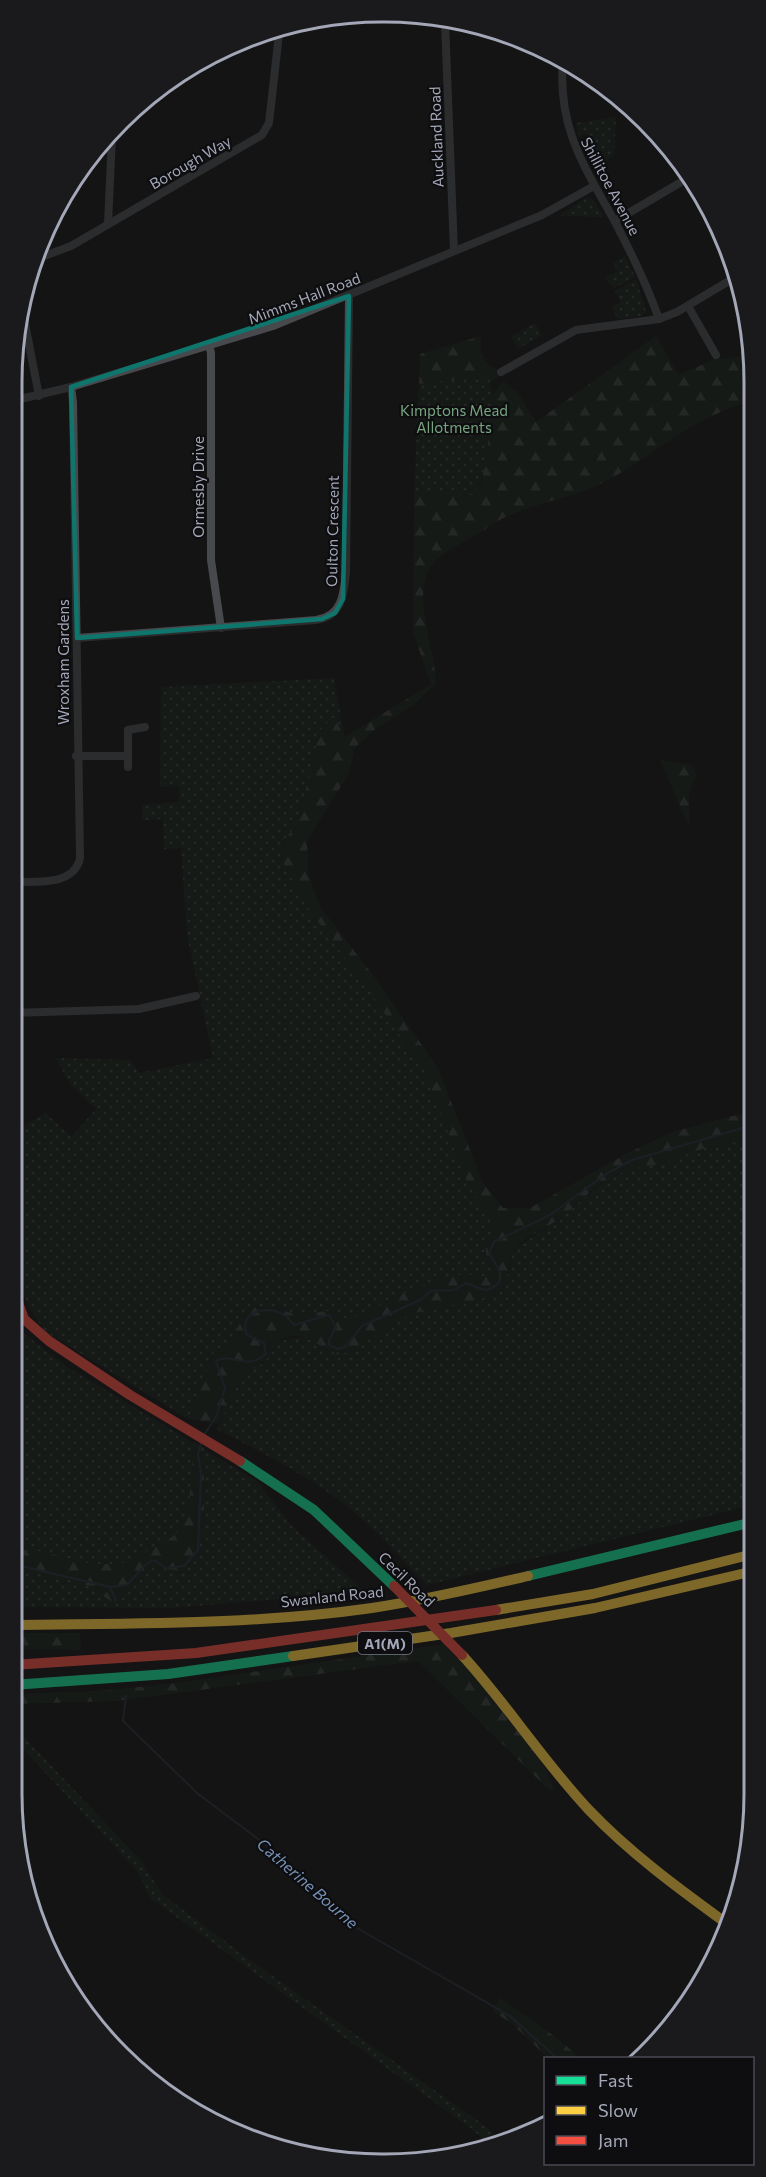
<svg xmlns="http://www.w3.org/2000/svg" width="766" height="2177" font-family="Commissioner,sans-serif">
  <defs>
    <pattern id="grass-dots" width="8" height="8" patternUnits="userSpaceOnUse" patternTransform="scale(1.5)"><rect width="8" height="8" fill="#1a221c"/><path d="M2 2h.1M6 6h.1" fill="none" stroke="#383f3b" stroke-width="1.8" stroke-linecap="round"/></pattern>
    <pattern id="forest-firs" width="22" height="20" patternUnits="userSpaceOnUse" patternTransform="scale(1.5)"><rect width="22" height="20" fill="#1a221c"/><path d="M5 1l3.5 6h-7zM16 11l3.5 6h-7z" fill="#383f3b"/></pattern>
  </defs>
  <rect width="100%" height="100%" fill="#141414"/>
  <g fill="url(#grass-dots)">
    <polygon points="616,117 614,156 594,168 586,153 592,150 586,133 579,135 576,123"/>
    <polygon points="586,198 593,199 604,217 559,216"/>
    <polygon points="625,256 635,277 615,288 604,278 618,271 613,263"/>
    <polygon points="636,279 646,311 641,316 618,319 611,307 621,302 615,291"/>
    <polygon points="535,323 542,335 518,349 511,337"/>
    <path d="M489 375C497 411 492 464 473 495L414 493 419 384Z"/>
    <path d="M334 678 345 738 320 730 298 823 284 840 282 861 312 914 362 980 425 1072 468 1184 488 1214 495 1233C481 1247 486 1252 491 1269L489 1274 483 1277 478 1275 432 1282 352 1319 343 1318 327 1311 298 1315 268 1306 242 1319 229 1346 214 1352 188 1419 46 1332C38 1321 29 1310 25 1297 8 1249 12 1182 12 1132L46 1113 71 1137 96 1109 69 1083 56 1058 130 1060 139 1073 213 1058 187 935 181 848 164 849 163 819 142 820V805L179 802V786L160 787 161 687Z"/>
    <path d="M753 1139V1505L427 1585C396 1553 366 1518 329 1493 294 1468 254 1449 216 1429L222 1421 238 1377 264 1363 277 1343C297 1334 310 1337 327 1350L355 1349 386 1326 412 1314 446 1304 510 1269 512 1254 518 1246 560 1219 607 1179 639 1165H656L700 1149Z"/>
    <polygon points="17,1328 66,1366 258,1482 291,1525 365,1592 171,1608 12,1607 12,1330"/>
    <polygon points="12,1724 143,1863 162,1894 246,1957 485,2126 503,2142 492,2147 469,2127 150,1898 137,1871 12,1737"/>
  </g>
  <g fill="url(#forest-firs)">
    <path d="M481 336C479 354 482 361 497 370L498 377 490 383 489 375 419 384 420 354Z"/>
    <path d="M656 336 679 375 715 359 751 356V402C688 417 654 458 600 484 565 501 522 504 490 526 475 537 438 553 430 567 412 601 435 647 436 683L416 703 374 730 355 748 348 775 307 841 309 877 320 907 373 975 438 1068 483 1183 503 1208H530L626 1154 672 1132 752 1111 753 1139C735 1145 716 1144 699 1150 684 1154 671 1163 656 1165 638 1168 625 1169 609 1178 590 1189 576 1207 559 1219 547 1228 529 1235 517 1246 506 1259 512 1279 498 1291 481 1304 433 1306 410 1315 385 1325 365 1348 339 1355 321 1348 297 1325 277 1343 271 1349 270 1358 263 1363 255 1369 245 1371 238 1377L222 1421 219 1424 188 1419 214 1352 229 1345 242 1319 251 1308 268 1306 298 1315 327 1311 343 1318 352 1319C385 1304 448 1264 483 1277L489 1273 491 1269C485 1251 482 1247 495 1233L488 1214 468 1184 425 1072 362 980 312 914 282 861 284 840 298 823 320 730 333 717 345 737 431 684 413 632 414 493 473 495 482 480 491 426V397L503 381 518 393 536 422Z"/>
    <path d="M660 760 692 765 697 777C683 791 692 809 689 827Z"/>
    <path d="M194 1442 204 1448C201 1480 219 1597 155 1564 136 1574 137 1596 111 1601L83 1583 12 1568V1550L39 1551 91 1564H119L135 1559 151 1548 164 1544 181 1529 189 1502Z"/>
    <polygon points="12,1633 80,1633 81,1650 12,1650"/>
    <path d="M444 1644C469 1670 548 1756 553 1788L548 1789 418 1661 116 1701 12 1704V1694L98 1691 169 1684Z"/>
    <polygon points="500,1998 550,2033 581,2058 548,2058 512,2024 493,2011"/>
  </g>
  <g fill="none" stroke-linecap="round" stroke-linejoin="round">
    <g stroke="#262d37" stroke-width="2">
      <path d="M204 1435 216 1417 225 1388 216 1361C231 1351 246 1372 266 1354L264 1343 247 1335C237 1312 268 1304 284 1315 288 1317 291 1322 294 1325L329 1315 336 1327 329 1340V1345L338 1349 345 1347 362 1326 420 1300 431 1291 454 1290 466 1283C481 1288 487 1296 500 1281V1271L489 1253 494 1242 550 1215 606 1174 632 1160 753 1125"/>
      <polyline points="12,1564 110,1587 127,1585 145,1565 154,1560 166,1568 184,1566 198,1550 201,1474 198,1454 201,1443"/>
      <polyline points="110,1587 116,1601"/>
      <polyline points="126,1696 123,1721 197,1793 270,1848 357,1928 510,2016 557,2058"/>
    </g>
    <g stroke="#48494d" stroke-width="8">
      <polyline points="445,22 454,251"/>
      <path d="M563 59C557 127 584 166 615 222 632 254 647 285 659 319"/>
      <polyline points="615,221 688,178"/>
      <polyline points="108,224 112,137"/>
      <polyline points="39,258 71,246 262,135 269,123 279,34"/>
      <polyline points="688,306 716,355"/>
      <polyline points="22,308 39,396"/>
      <polyline points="209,345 211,353 211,560 221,628"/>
      <polyline points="501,372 576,330 659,319 677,312 734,278"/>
      <polyline points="12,401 71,387 273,326 542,215 594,186"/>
      <path d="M77 638 316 620C342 617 344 594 346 572L349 296"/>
      <polyline points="76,756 128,756"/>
      <polyline points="128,767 128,730 145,727"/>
      <path d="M12 882C34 881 74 887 80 858L73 402 71 387"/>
      <polyline points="12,1013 139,1009 196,996"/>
    </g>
    <g stroke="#16e098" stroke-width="10">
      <polyline points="240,1461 314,1510 394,1586"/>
      <polyline points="528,1576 753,1522"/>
      <polyline points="12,1685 168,1674 293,1656"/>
    </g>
    <g stroke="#ffcf43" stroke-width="10">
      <polyline points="496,1610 593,1594 753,1554"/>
      <path d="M12 1625C132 1623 253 1625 372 1608 425 1600 476 1588 528 1576"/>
      <path d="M462 1655C507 1704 543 1761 589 1810 630 1853 678 1888 726 1923"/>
      <polyline points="293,1656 451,1633 595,1608 754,1571"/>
    </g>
    <g stroke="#f24e42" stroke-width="10">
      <polyline points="12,1286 24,1319 49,1341 130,1395 240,1461"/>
      <polyline points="12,1665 196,1653 496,1610"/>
    </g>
    <polyline stroke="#f24e42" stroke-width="10" points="394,1586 462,1655"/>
  </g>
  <path d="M0 0H766V2177H0ZM349 296 343 599 335 613 322 619 77 638 71 387Z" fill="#141414" fill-opacity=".55" fill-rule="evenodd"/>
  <path fill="none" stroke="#0f766e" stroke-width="4.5" stroke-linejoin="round" d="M349 296 343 599 335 613 322 619 77 638 71 387Z"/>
  <g text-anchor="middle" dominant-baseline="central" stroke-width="4.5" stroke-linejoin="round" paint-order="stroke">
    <rect fill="#0e0e10" stroke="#767985" stroke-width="1.5" x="358" y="1632" width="54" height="22" rx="4.5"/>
    <g font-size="14" font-weight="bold" fill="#a3a7b7">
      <text x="385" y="1643">A1(M)</text>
    </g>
    <g font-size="15" fill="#a3a7b7" stroke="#0e0e10">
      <text transform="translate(436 137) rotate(-92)">Auckland Road</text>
      <text transform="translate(190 162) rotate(-30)">Borough Way</text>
      <text transform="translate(611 186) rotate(62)">Shillitoe Avenue</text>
      <text transform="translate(304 298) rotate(-21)">Mimms Hall Road</text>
      <text transform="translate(198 487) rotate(-90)">Ormesby Drive</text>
      <text transform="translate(332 531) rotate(-89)">Oulton Crescent</text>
      <text transform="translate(63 662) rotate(-90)">Wroxham Gardens</text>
      <text transform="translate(407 1579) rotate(44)">Cecil Road</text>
      <text transform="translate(332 1596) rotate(-6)">Swanland Road</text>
    </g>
    <g font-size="15" fill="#78a480" stroke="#0e0e10">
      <text x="454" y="410">Kimptons Mead<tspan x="454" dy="17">Allotments</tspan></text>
    </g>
    <g font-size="16" font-style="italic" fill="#7692b6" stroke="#0e0e10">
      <text transform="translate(308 1883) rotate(41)">Catherine Bourne</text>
    </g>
  </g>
  <path d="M0 0H766V2177H0ZM382 22H384A360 360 0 0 1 744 382V1794A360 360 0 0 1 384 2154H382A360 360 0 0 1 22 1794V382A360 360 0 0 1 382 22Z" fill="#1a1a1d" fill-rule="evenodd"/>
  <path fill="none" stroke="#a3a7b7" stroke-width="3" d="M382 22H384A360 360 0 0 1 744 382V1794A360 360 0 0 1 384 2154H382A360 360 0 0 1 22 1794V382A360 360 0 0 1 382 22Z"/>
  <rect x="544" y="2057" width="210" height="108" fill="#0e0e10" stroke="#4a4b53" stroke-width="1.5"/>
  <rect x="556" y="2076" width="30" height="9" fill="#16e098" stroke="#4a4b53" stroke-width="1.5"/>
  <text x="598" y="2087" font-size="18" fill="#a3a7b7">Fast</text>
  <rect x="556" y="2106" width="30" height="9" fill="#ffcf43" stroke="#4a4b53" stroke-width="1.5"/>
  <text x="598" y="2117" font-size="18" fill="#a3a7b7">Slow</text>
  <rect x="556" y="2136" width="30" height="9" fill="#f24e42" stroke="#4a4b53" stroke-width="1.5"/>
  <text x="598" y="2147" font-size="18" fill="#a3a7b7">Jam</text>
</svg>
